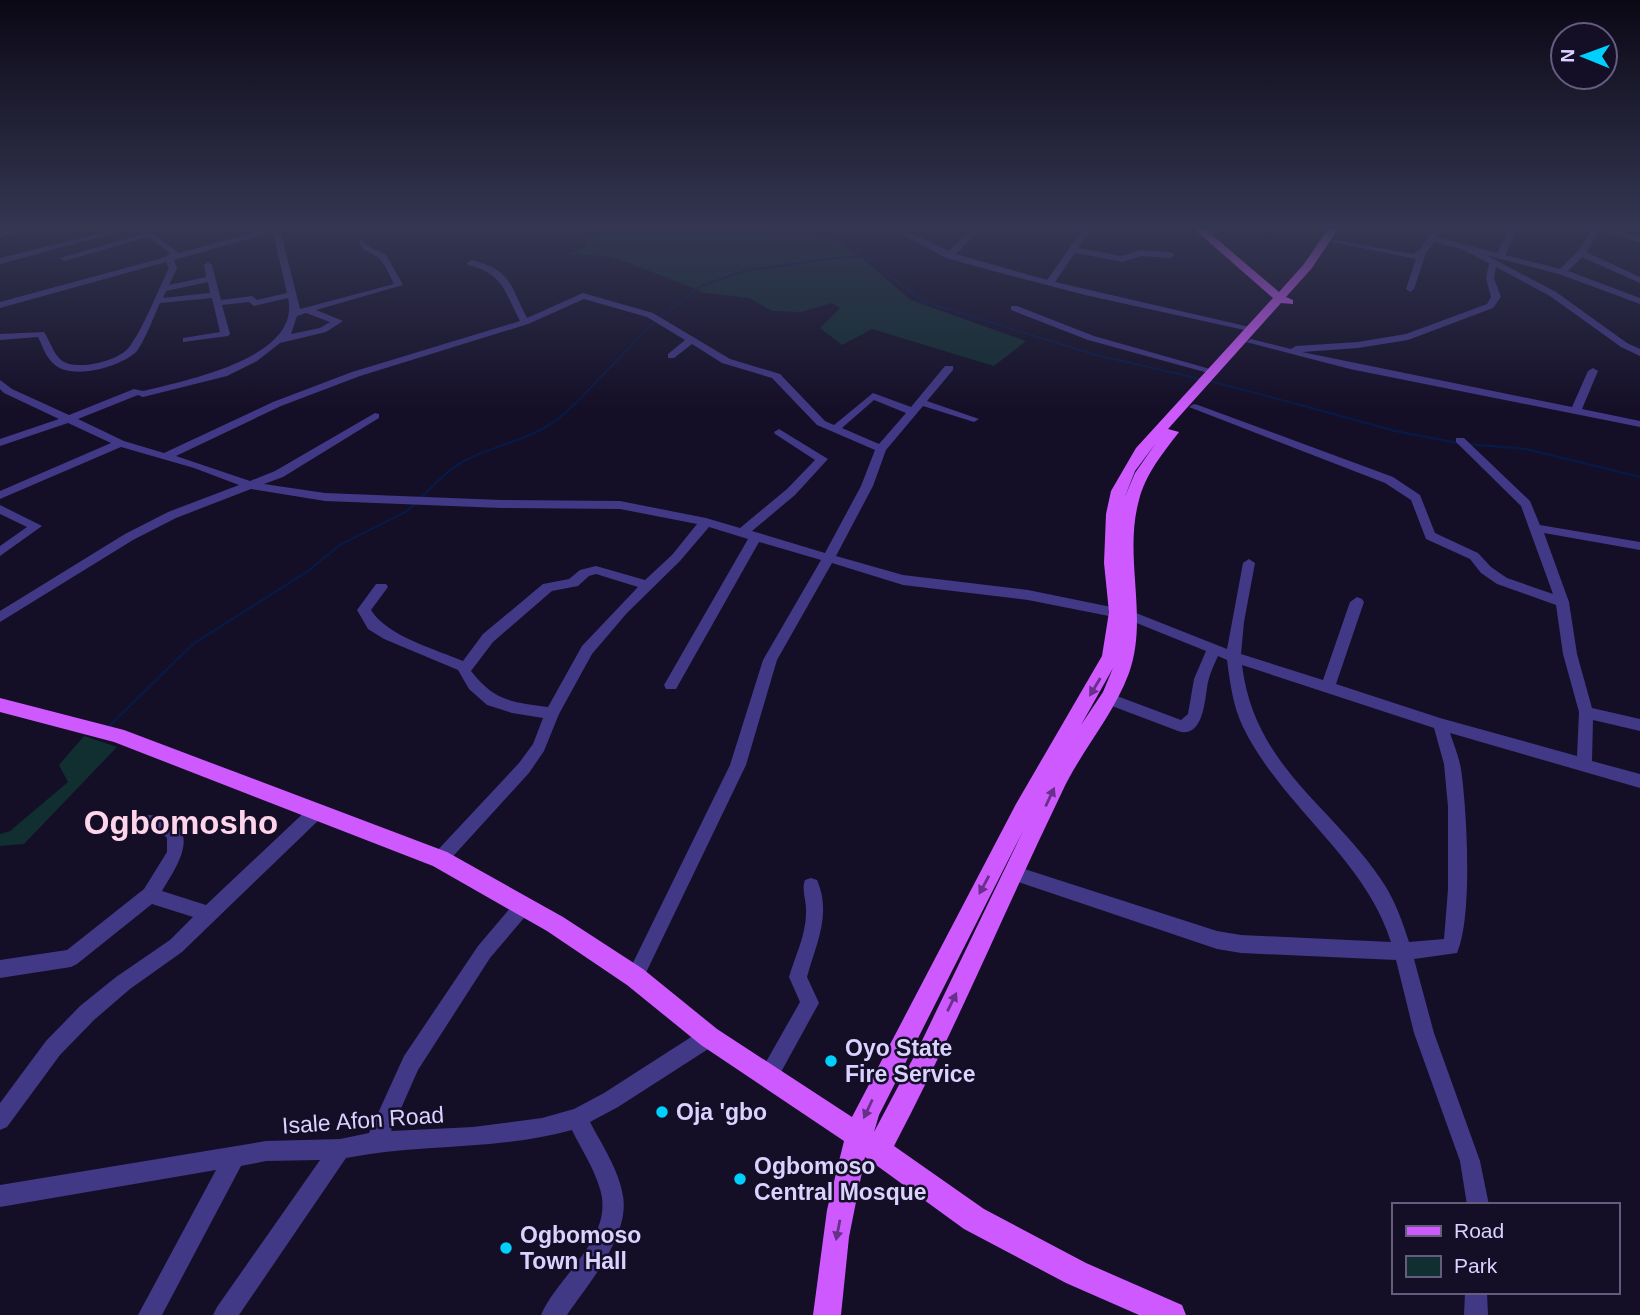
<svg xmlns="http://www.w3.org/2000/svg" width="1640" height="1315" font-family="Arial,sans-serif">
  <rect width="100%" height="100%" fill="#140e26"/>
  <g fill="#112e30">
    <polygon points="618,229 814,229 856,253 911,300 1026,341 994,366 872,329 842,345 820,328 840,308 832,303 801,312 772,311 749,298 705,293 629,263 605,256 570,254 586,245 585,236"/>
    <polygon points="84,736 117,747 24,844 0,846 0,834 10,831 68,782 59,765"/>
  </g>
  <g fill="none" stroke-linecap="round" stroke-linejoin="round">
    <g stroke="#081944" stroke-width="2">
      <polyline points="822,229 864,253 877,267 925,302 1096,355 1200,379"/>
      <polyline points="1210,381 1304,406"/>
      <polyline points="573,406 652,324 701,286 744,271 834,258 867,257"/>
    </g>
    <g stroke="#081944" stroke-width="2.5">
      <polyline points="1297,404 1395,431 1458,443"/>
      <polyline points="1468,444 1526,449 1640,477"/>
      <path d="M421 498C435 484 449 468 468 459 506 441 546 437 574 404"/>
      <polyline points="107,728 193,644 308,571 340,545 407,511 416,503"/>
    </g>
    <g fill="#413886" fill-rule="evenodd">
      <polygon points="14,229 26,229 0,238 0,233"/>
      <polygon points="117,229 130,229 0,264 0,258"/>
      <path d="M138 229H147L179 253 268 229H280L300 309 394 284C390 276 385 264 379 258 370 251 361 252 359 240H362L371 248 386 255 403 285 316 310 343 321 326 332 280 343 257 361 227 376 143 397 138 395 78 419 124 441 164 453 273 402 352 372 520 321C504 291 504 274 468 265L467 263 471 260C512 270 509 284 527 318L583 293 653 313 730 359 780 374 825 421 834 425 873 393 911 407 945 366H953V370L927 401 979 419 974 422 923 406 886 450 873 486 836 556 903 575 1028 590 1131 611 1227 649 1243 563 1249 559 1255 563 1244 622 1241 654 1323 680 1350 602 1357 597 1362 599 1364 602 1336 684 1440 718 1577 756 1579 712 1563 654 1556 605 1497 584 1481 573 1470 559 1426 539 1411 500 1385 483 1189 407 1194 404 1198 405 1393 477 1420 495 1435 533 1478 553 1491 567 1507 578 1553 594 1521 506 1456 442V438H1464L1530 501 1540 525 1640 542V550L1544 533 1569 602 1577 654 1592 708 1640 719V731L1593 720 1592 761 1640 774V788L1450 733C1454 745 1459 757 1461 769 1467 810 1473 917 1457 953L1414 959 1434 1033 1480 1161 1489 1205H1467L1460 1161 1414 1033 1396 960 1241 953 1217 949 1009 879 1007 874 1009 869 1015 866 1217 931 1241 935 1391 942C1364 857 1282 807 1243 727 1233 706 1230 683 1227 660L1218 656C1214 665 1210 673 1208 682 1205 697 1204 740 1178 731L1104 703 1102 699 1104 695 1109 693 1181 720 1188 714 1194 679 1206 651 1129 620 1028 600 903 585 832 563 777 660 746 765 641 983 635 986 629 983 626 977 730 765 763 660 821 560 759 542 676 689H666L664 685 748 539 709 527 680 561 627 613 592 654 559 714 544 751 529 773 446 864 440 867 434 864 432 859 434 854 519 763 533 744 543 718 512 713 487 705 469 689 458 670 384 639 368 629 357 610 376 584H386L388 587 371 610C387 636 435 649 463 661L483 634 543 584 569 579 580 570 596 566 645 580 672 555 697 524 620 509 501 508 325 501 251 489 176 518 133 540 0 622V611L125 534 168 512 239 485 194 468 121 447 0 499V491L111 443 68 423 0 446V439L59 419 4 393 0 389V380L12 389 69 415 134 389 143 391C186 380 302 358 288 298L254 306 249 302 222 305 230 334 228 336 183 342V338L220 332 212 298 160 303C155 314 143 345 136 352 120 367 73 380 55 365 46 358 43 347 38 337L0 340V334L44 332C50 341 53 353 61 360 76 372 120 361 130 346 144 327 158 290 169 268L166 262 0 308V302L166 257 170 253 148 237 64 261 60 258 143 234ZM273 232 287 293 257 300 252 296 221 300 212 265 208 262 204 265 206 277 169 285 177 268 174 260ZM208 282 210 293 163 298 166 291ZM584 299 647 317 685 340 668 354V358H674L692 344 722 363 772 378 817 425 875 450 861 486 825 553 752 531 795 495 828 459 779 429 774 432 775 434 815 460 787 489 740 528 706 518 620 501 501 500 325 493 264 484 283 477 379 418V414L375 413 275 471 250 481 176 456 281 406 360 376 528 324ZM306 313 330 322 320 328 291 334 297 316ZM874 400 906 413 879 444 842 428ZM596 574 638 587 582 646 548 707C513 702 495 702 471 671L493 642 552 591 578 586 589 576ZM1242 665 1434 728 1444 764 1448 807V889L1444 939 1409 942C1403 923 1396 904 1386 887 1335 806 1255 770 1242 665Z"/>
      <polygon points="893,229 903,229 949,251 972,229 980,229 956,254 1047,280 1083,229 1091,229 1078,248 1122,256 1140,250 1171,252 1175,255 1171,258 1141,256 1123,262 1075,253 1055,282 1254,328 1249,331 1085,295 993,271 946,258"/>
      <polygon points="1214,229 1226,229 1205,236 1201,234"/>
      <polygon points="1434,229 1442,229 1437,237 1497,253 1510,229 1518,229 1505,255 1560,269 1578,251 1593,229 1609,229 1640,237 1640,242 1600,231 1586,252 1640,277 1640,283 1582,257 1568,271 1640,298 1640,304 1559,274 1486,255 1556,292 1627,343 1640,349 1640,356 1621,347 1550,296 1496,267 1494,278 1501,297 1493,308 1408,340 1358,348 1302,352 1572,407 1588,371 1593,368 1598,371 1582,409 1640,421 1640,427 1350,369 1246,342 1251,339 1291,349 1296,346 1358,342 1406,334 1487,304 1491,297 1486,278 1489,263 1461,249 1434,242 1426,253 1414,289 1410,292 1406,289 1416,259 1332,242 1336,240 1412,254 1419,251"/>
      <polygon points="1011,306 1017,306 1094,336 1217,371 1212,374 1088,340 1011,310"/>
      <polygon points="0,505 42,526 0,556 0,546 27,527 0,514"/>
      <path d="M317 804 323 806 325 811 323 816 182 952 130 989 94 1020 60 1055 7 1127 0 1130V1103L46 1041 80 1006 116 977 170 940 193 917 152 904 77 964 71 967 0 978V960L67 950 144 889 167 852V838L161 832 144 826 142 821 144 816C152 813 158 817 166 819 202 832 174 871 162 891L206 905 311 806Z"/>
      <path d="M811 878 817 880C832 914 816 944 807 977L819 1003 775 1083 768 1086 761 1083 758 1076 800 1002 789 977C795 956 806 935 806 913 807 902 801 890 805 880Z"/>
      <path d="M523 898 529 900 532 906 529 912 490 958 418 1070 391 1131 473 1127 542 1118 574 1109 604 1093 702 1030 709 1027 716 1030 719 1037 716 1044 618 1107 590 1122C602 1145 619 1170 623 1196 630 1236 588 1284 567 1315H541C558 1275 615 1238 600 1189 594 1168 581 1149 572 1130 496 1151 422 1143 346 1158L239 1315H213L217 1307 320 1160 266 1161 241 1166 162 1315H138L216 1170 0 1207V1185L266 1141 340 1139 369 1133 404 1056 478 946 517 900Z"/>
      <polygon points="1465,1292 1487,1292 1488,1315 1464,1315"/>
    </g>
    <path fill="#ce5aff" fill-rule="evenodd" d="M1194 229H1205L1279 292 1304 264 1328 229H1338L1312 268 1286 297 1293 300V304L1281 303 1168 429 1179 432C1163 453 1146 473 1139 500 1123 557 1149 617 1129 673 1113 716 1081 751 1062 792 1005 910 955 1030 894 1146L984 1209 1086 1263 1182 1305 1186 1315H1139L1066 1283 964 1229 865 1157 849 1237 841 1315H813L827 1210 844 1141 701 1045 627 985 547 931 433 866 114 742 0 712V698L124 730 447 852 563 917 643 969 717 1029 852 1117 1016 804 1102 656 1109 612 1104 563 1106 514 1111 491 1136 448 1273 298ZM1156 443 1135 473 1124 499 1135 471ZM1113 668 1103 692 1081 725ZM1023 831 918 1049 874 1132 879 1115Z"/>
  </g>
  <defs><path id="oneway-solid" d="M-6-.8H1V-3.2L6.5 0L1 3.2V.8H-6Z" transform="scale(1.75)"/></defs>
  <g fill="#683088">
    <use href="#oneway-solid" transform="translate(1095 687) rotate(121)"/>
    <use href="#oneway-solid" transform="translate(1050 797) rotate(-65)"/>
    <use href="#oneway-solid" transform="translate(984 885) rotate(118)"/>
    <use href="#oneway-solid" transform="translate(952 1002) rotate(-64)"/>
    <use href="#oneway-solid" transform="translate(868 1109) rotate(115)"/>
    <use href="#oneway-solid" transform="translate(838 1230) rotate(101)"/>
  </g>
  <linearGradient id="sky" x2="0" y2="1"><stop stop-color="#0b0815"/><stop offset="0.55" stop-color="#343652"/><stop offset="1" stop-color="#343652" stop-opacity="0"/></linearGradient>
  <rect width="1640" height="413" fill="url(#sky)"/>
  <g fill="#00d0fe" stroke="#140e26" stroke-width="2.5">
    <circle cx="831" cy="1061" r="7"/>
    <circle cx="662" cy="1112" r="7"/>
    <circle cx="740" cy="1179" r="7"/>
    <circle cx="506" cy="1248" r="7"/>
  </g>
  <g text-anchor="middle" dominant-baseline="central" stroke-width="5" stroke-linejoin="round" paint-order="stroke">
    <g font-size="23" font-weight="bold" fill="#dbd3ff" stroke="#140e26" text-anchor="start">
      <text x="845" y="1048">Oyo State<tspan x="845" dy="26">Fire Service</tspan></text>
      <text x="676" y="1112">Oja 'gbo</text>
      <text x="754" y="1166">Ogbomoso<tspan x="754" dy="26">Central Mosque</tspan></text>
      <text x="520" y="1235">Ogbomoso<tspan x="520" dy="26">Town Hall</tspan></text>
    </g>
    <g font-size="23" fill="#dbd3ff" stroke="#140e26">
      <text transform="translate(363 1120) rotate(-4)">Isale Afon Road</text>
    </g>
    <g font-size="33" font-weight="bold" fill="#ffd5ec" stroke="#140e26">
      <text x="181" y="822">Ogbomosho</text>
    </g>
  </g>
  <rect x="1392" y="1203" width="228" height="91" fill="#140e26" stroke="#645d7d" stroke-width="2"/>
  <rect x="1406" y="1226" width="35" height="10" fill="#ce5aff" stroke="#645d7d" stroke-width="2"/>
  <text x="1454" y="1238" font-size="21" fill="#dbd3ff">Road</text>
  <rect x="1406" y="1256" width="35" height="21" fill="#112e30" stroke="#645d7d" stroke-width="2"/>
  <text x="1454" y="1273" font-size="21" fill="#dbd3ff">Park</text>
  <g transform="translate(1584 56) rotate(271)"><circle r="33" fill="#140e26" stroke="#645d7d" stroke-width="2"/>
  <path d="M0-5L12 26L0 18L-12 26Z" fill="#00d0fe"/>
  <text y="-10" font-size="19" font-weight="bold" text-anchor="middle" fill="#dbd3ff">N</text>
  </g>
</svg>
